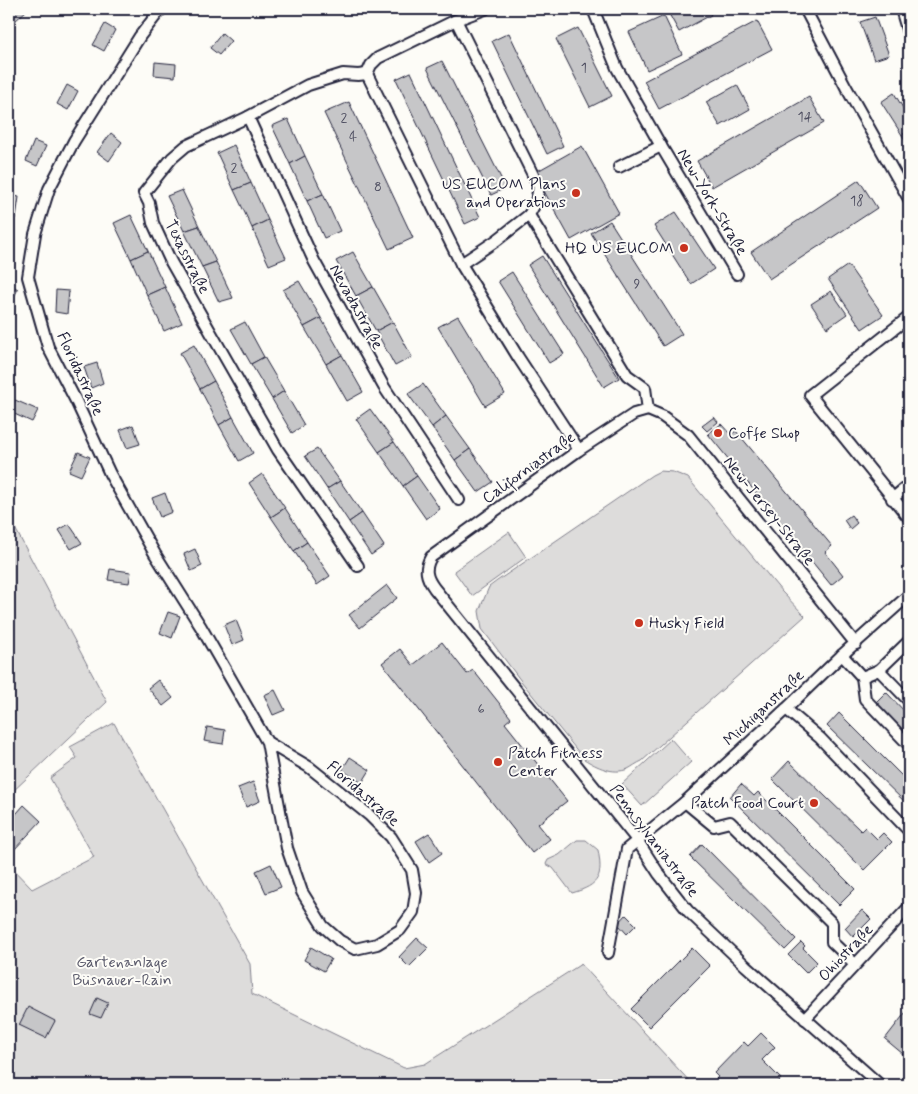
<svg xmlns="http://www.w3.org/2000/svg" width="918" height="1094" font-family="Mynerve,sans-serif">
  <rect width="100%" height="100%" fill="#fdfcf7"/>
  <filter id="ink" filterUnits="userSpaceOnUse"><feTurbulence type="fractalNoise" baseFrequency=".02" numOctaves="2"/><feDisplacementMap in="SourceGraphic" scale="10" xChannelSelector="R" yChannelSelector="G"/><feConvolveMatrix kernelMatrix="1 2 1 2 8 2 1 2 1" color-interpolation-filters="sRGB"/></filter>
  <g filter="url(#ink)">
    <g fill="#dddcdb" stroke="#807f8b">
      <path d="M660 471 673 472 688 478 782 592 805 616 642 761C637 763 632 767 628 769 613 775 597 767 584 759L521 681 482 629 479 611 489 587 497 581 652 475Z"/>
      <polygon points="9,510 16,530 107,702 9,795"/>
      <polygon points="509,532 526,557 472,596 454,571"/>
      <polygon points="114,723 250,964 252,994 404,1068 425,1064 581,964 693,1085 9,1085 9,865 32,889 94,857 50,778 77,758 70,747"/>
      <polygon points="671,739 691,762 642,806 622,784"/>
      <path d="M577 840H586L598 850C603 876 600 885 572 893L553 868 546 864 548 860 559 855Z"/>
    </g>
    <g fill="#c6c6c8" stroke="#22223b">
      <polygon points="9,9 28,9 14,22 9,17"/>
      <polygon points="611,9 624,9 613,14"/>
      <polygon points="673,9 708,9 711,15 679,32 668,12"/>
      <polygon points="664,16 682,54 647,70 629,32"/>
      <polygon points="875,17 889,55 874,60 860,22"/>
      <polygon points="757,21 772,49 659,109 644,81"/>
      <polygon points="105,24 115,30 104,51 93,45"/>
      <polygon points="578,28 612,96 590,107 556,39"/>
      <polygon points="222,33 231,41 219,55 210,48"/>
      <polygon points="509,33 563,146 547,154 492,41"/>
      <polygon points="442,61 506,188 491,195 427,68"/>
      <polygon points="155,62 176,64 175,77 154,75"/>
      <polygon points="411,72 480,217 465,224 396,79"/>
      <polygon points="67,85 78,91 68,110 57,104"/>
      <polygon points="737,85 750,109 720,126 706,102"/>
      <polygon points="894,93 909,118 909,131 902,135 881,102"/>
      <polygon points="809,97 824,123 712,187 697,161"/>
      <polygon points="349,102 413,238 389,249 324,113"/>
      <polygon points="288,119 305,156 290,164 272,126"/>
      <polygon points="909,131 909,148 902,135"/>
      <polygon points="111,133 122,142 109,161 97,152"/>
      <polygon points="34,141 46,146 37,166 26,161"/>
      <polygon points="234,145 251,183 234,190 217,153"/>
      <polygon points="582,146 619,213 571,240 534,173"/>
      <polygon points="305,156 323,194 307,201 290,164"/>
      <polygon points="859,180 877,208 769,279 751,252"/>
      <polygon points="251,183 268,220 252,228 234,190"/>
      <polygon points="182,190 199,226 184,231 167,196"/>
      <polygon points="323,194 340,231 324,238 307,201"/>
      <polygon points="9,195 19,197 16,218 9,217"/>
      <polygon points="676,212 714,269 691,284 654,226"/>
      <polygon points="131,215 148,251 131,259 114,223"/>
      <polygon points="268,220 286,258 269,265 252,228"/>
      <polygon points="610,221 682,334 663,346 591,233"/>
      <polygon points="199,226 216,262 202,267 184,231"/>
      <polygon points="148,251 165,287 147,295 131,259"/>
      <polygon points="353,252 373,287 356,296 336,261"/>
      <polygon points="542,256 619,378 604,387 528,265"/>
      <polygon points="216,262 233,298 219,302 202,267"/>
      <polygon points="848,265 883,315 862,329 828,279"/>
      <polygon points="512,272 564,354 549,363 498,281"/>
      <polygon points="299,281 321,318 304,327 283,290"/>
      <polygon points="9,284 18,289 9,306"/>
      <polygon points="165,287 182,323 164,331 147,295"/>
      <polygon points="373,287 393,322 376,331 356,296"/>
      <polygon points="56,290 69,291 67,314 55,312"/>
      <polygon points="831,291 847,314 827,328 811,304"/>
      <polygon points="458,316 505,394 485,406 438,327"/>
      <polygon points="321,318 342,355 326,364 304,327"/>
      <polygon points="245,322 264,357 251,364 231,329"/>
      <polygon points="393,322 412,357 395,366 376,331"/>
      <polygon points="194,345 214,381 200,389 180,353"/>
      <polygon points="342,355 363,392 347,401 326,364"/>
      <polygon points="264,357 284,391 272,399 251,364"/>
      <polygon points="97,363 103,383 91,388 84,367"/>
      <polygon points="214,381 233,417 219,425 200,389"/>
      <polygon points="423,384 446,416 432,427 408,394"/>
      <polygon points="284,391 304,425 292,433 272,399"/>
      <polygon points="15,400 38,410 32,422 10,412"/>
      <polygon points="370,409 394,442 379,452 356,419"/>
      <polygon points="446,416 470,449 455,460 432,427"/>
      <polygon points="233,417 253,453 239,461 219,425"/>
      <polygon points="714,417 718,422 707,431 702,426"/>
      <polygon points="721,424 731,435 736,431 832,546 825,552 843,575 831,585 708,434"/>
      <polygon points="133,425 140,444 127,448 120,430"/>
      <polygon points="394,442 417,476 403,486 379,452"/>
      <polygon points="317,449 340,481 327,489 305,456"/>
      <polygon points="470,449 493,482 478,492 455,460"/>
      <polygon points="78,452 90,457 81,476 69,471"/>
      <polygon points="262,474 285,508 271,517 249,483"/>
      <polygon points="417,476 440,509 426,519 403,486"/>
      <polygon points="340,481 362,513 349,522 327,489"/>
      <polygon points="165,493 172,512 160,517 152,498"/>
      <polygon points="285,508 307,542 294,551 271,517"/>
      <polygon points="362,513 384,546 371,555 349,522"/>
      <polygon points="851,515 857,523 850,529 844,520"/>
      <polygon points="69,524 82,543 71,549 59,530"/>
      <polygon points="307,542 330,576 317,585 294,551"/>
      <polygon points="195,549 202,566 191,571 184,554"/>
      <polygon points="110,569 131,572 129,583 108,580"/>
      <polygon points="387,585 397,598 360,628 349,615"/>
      <polygon points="168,612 180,616 172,638 160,633"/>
      <polygon points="236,620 244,640 232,645 224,625"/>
      <polygon points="442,642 467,674 473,670 511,718 505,723 567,801 538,824 550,839 532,853 382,663 400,649 413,665"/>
      <polygon points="158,680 173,698 163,706 148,688"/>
      <polygon points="275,690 285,710 273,715 264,695"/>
      <polygon points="886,692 909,716 909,737 876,702"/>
      <polygon points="839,713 909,783 909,806 827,726"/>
      <polygon points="207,727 225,730 223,744 204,741"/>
      <polygon points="350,757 370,770 362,783 342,770"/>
      <polygon points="789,761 861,831 865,827 877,839 883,833 892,842 864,870 772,779"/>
      <polygon points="253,782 260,801 246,807 238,788"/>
      <polygon points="741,784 754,796 758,792 855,889 839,905 730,797"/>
      <polygon points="24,805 41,821 13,851 9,847 9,822"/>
      <polygon points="429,833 442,853 429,862 416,841"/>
      <polygon points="702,844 796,939 785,950 690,857"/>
      <polygon points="271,864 281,887 266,893 256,871"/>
      <polygon points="862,910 871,919 853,937 845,928"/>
      <polygon points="626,915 636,925 627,934 618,924"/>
      <polygon points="417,938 428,948 409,967 399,957"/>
      <polygon points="801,942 805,946 803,948 817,962 806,973 788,955"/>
      <polygon points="311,947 331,959 324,971 304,960"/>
      <polygon points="692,948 710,966 649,1027 631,1009"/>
      <polygon points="97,998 108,1003 101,1018 90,1014"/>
      <polygon points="28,1007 55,1021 46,1038 19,1025"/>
      <polygon points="909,1008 909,1059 885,1039"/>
      <polygon points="761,1033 775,1047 762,1060 781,1079 778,1082 781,1085 710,1085 718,1077 714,1073 744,1042 748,1046"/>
    </g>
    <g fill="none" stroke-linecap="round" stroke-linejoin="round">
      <defs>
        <g id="street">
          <polyline points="161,9 140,36 74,141 49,189 35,234 28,277 48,347 76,401 110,474 155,554 201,627 267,742 287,848 302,892 323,926 340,941 355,949 377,944 400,930 413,912 416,893 412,870 391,837 369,815 309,767 267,742"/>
          <polyline points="593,9 617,68 661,146 737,274"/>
          <polyline points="805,9 846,87 909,199"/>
          <polyline points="901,9 909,36"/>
          <polyline points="456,20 539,187 536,202 529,215 627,375 645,388 648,410"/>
          <polyline points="367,74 461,264 518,357 579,450"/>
          <polyline points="367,74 371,65 378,58 456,20 485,9"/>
          <polyline points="248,117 314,261 384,387 459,500"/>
          <polyline points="619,167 661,146"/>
          <polyline points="461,264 497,240 529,215"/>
          <polyline points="909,317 810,395 909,518"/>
          <path d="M648 410 634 414 579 450 431 557C424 569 426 577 434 588L637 840 659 874 688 911 746 966 880 1085"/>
          <polyline points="648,410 662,416 688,435 856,644"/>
          <polyline points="892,499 909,485"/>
          <polyline points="358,566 278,450 214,338 171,262 153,223 149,203 144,193 172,158 186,146 248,117 308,85 343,74 358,75 367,74"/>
          <polyline points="842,655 862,677 879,670 909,701"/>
          <polyline points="879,670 909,641"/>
          <polyline points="862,677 865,699 909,745"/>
          <polyline points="786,709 820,738 909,831"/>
          <polyline points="685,802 714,826 730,822 832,923 832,942 855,964"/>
          <polyline points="608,953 627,849 685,802 786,709 842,655 909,595"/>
          <polyline points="805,1019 909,907"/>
        </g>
      </defs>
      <use href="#street" stroke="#22223b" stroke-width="14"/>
      <use href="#street" stroke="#fdfcf7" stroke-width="10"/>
    </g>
  </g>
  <g fill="#c8321e" stroke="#fdfcf7" stroke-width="2">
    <circle cx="576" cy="193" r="5"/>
    <circle cx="684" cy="248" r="5"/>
    <circle cx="718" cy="433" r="5"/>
    <circle cx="639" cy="623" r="5"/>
    <circle cx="498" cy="762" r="5"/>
    <circle cx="814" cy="803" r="5"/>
  </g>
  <g text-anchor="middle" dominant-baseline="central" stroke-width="4" stroke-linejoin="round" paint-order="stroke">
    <g font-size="14" fill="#4b4b5e">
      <text x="584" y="68">1</text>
      <text x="805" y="117">14</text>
      <text x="344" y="118">2</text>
      <text x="353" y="137">4</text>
      <text x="234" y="168">2</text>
      <text x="378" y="187">8</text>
      <text x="857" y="201">18</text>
      <text x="637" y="284">9</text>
      <text x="481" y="709">6</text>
    </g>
    <g font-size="16" fill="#22223b" stroke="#fdfcf7" text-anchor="end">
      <text x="566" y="184">US EUCOM Plans<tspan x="566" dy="18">and Operations</tspan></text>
      <text x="674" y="248">HQ US EUCOM</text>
      <text x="728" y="433" text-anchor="start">Coffe Shop</text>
      <text x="649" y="623" text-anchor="start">Husky Field</text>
      <text x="508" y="753" text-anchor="start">Patch Fitness<tspan x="508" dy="18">Center</tspan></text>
      <text x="804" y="803">Patch Food Court</text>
    </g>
    <g font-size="16" fill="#22223b" stroke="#fdfcf7">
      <text transform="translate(712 202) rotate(59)">New-York-Straße</text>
      <text transform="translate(187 257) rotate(63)">Texasstraße</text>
      <text transform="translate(356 307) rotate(61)">Nevadastraße</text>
      <text transform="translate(80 374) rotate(65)">Floridastraße</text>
      <text transform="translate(529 468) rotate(-36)">Californiastraße</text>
      <text transform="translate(769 511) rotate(51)">New-Jersey-Straße</text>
      <text transform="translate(764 708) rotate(-43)">Michiganstraße</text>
      <text transform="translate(363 794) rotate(41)">Floridastraße</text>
      <text transform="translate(654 841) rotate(53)">Pennsylvaniastraße</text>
      <text transform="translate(846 953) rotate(-47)">Ohiostraße</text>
    </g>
    <g font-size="16" fill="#5a5a6b" stroke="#fdfcf7">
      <text x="122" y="962">Gartenanlage<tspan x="122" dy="18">Büsnauer-Rain</tspan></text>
    </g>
  </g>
  <rect width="918" height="1094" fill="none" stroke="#fdfcf7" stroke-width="30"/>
  <rect x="15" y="15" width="888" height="1064" fill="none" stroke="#22223b" stroke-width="2" filter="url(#ink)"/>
</svg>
